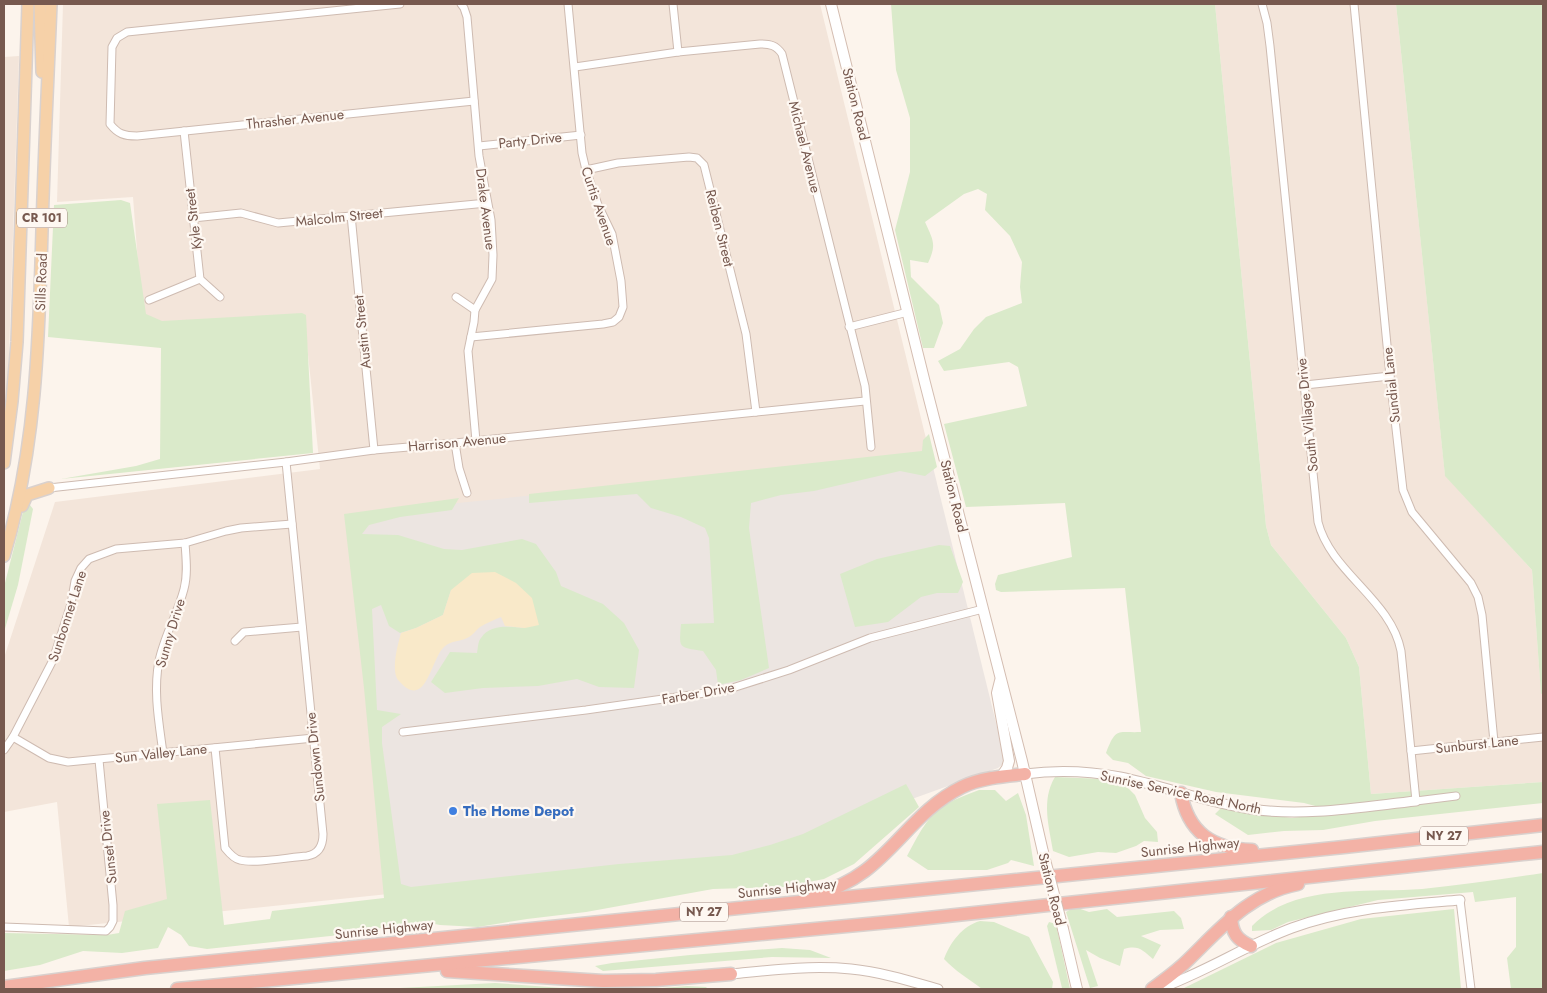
<svg xmlns="http://www.w3.org/2000/svg" width="1547" height="993" font-family="Jost,sans-serif">
  <rect width="100%" height="100%" fill="#fcf4ec"/>
  <g fill="#f3e5da">
    <polygon points="63,4 820,4 930,455 398,893 69,927 57,802 4,812 4,658 55,502 320,469 304,316 143,329 133,197 57,202"/>
    <polygon points="1215,4 1396,4 1445,475 1532,570 1541,693 1543,693 1543,782 1371,794 1359,667 1346,638 1271,545 1266,526"/>
    <polygon points="19,56 8,384 4,410 4,57"/>
  </g>
  <polygon fill="#ece5e1" points="930,455 1003,751 1003,764 998,768 734,863 398,893 349,514"/>
  <g fill="#daeaca">
    <path d="M891 4H1215L1266 526 1271 545 1346 638 1359 667 1371 794 1543 782V803L1375 821 1323 830 1284 831 1248 835 1215 814 1221 808 1292 818 1338 812 1304 803 1216 792 1146 776 1128 763 1113 760 1106 753C1116 727 1117 733 1141 732L1125 588 1001 592 996 590 995 584 998 575 1072 557 1065 503 966 507 944 424 1027 406 1018 367 1009 362 944 371 938 361 960 349 974 329 986 317 1022 303 1020 287 1022 262 1010 236 985 210 987 194 978 189 964 194 925 222C933 240 937 244 928 263L910 260 911 277 939 305 943 323 934 348H923L895 230 910 172V118L896 70Z"/>
    <polygon points="1396,4 1543,4 1543,693 1541,694 1532,570 1445,476"/>
    <polygon points="121,200 130,203 146,314 162,321 302,313 306,315 313,453 61,479 136,466 160,459 161,348 48,337 54,205"/>
    <path d="M929 434 937 467 925 476 900 471 814 491 781 495 751 503 749 528 769 668 741 680 718 685 716 670 703 651C678 647 679 649 681 624L714 623 709 538 705 528 681 517 651 508 637 494 529 503V494L922 451 923 440Z"/>
    <path d="M459 498 452 510 400 517 369 525 362 534 398 535 444 549 462 550 522 539 536 544 556 572 561 586 603 604 624 623 639 650 634 688 599 687 577 679 538 686 483 688 445 693 431 682 450 652 477 653C478 648 478 641 481 638 491 623 510 627 525 628L451 590 443 615 416 628 400 633 389 626 381 605 372 609 377 710 401 714 382 727V743L401 884 411 887 619 864 732 855 770 845 803 834 906 784 919 807 854 864 824 879 783 887 713 889 586 912 527 919 478 927 440 925 424 922 381 928 359 933 207 949 189 946 181 935 168 927 158 948 122 953 83 951 40 965 4 971V933L107 935 119 933 125 911 167 899 157 804 210 800 224 925 270 919 272 911 384 898 364 688 344 514Z"/>
    <polygon points="26,500 33,509 18,585 4,632 4,587"/>
    <polygon points="939,545 950,546 963,582 958,593 937,593 921,597 888,622 855,627 840,574 877,559"/>
    <path d="M1055 777 1104 779 1123 783 1135 795 1145 818 1157 832 1158 842 1144 841 1136 846 1116 853 1098 852 1069 857 1053 851C1049 826 1041 800 1055 777Z"/>
    <path d="M979 790H995L1006 801 1018 793 1026 815 1034 866 1011 860 1008 863 987 870H928L907 856C918 836 927 815 947 804 957 798 969 794 979 790Z"/>
    <path d="M1543 873V989H1511L1507 958 1516 947V897L1475 902 1473 892 1378 900 1288 922 1271 930 1252 931V926C1294 883 1367 893 1422 889 1463 885 1503 879 1543 873Z"/>
    <path d="M1075 907 1089 912 1107 909 1117 917 1174 911 1181 918 1184 929 1160 930 1141 936 1161 945 1153 959C1142 950 1139 945 1124 949L1120 966 1100 958 1086 950 1098 986 1090 988 1066 912Z"/>
    <polygon points="1454,909 1461,989 1182,989 1276,943 1361,919"/>
    <path d="M980 921 994 922 1029 937 1053 982 1052 989H982C969 979 955 971 944 959 950 943 962 926 980 921Z"/>
    <polygon points="1049,922 1056,924 1070,989 1062,988 1047,926"/>
    <polygon points="782,948 810,950 831,958 772,957 603,971 595,966 612,963 690,955"/>
    <polygon points="495,983 576,989 381,989"/>
    <polygon points="687,986 706,987 708,989 648,989"/>
  </g>
  <path fill="#f9e9c9" d="M495 572 516 583 532 598 539 625 525 628 505 626 501 617C494 620 486 623 480 627 476 630 473 635 469 637 461 642 451 640 444 647 431 658 426 712 399 681 390 672 398 644 401 633L416 628 443 615 451 590 472 573Z"/>
  <g fill="none" stroke-linecap="round" stroke-linejoin="round">
    <defs>
      <g id="minor">
        <path d="M400 4 127 32 117 38 112 47 110 124C118 134 124 136 137 136L474 101"/>
        <polyline points="461,4 464,8 467,17 479,156 491,220 493,255 492,279 475,310 474,322 468,351 476,441"/>
        <polyline points="673,4 678,52"/>
        <path d="M1262 4 1267 23 1270 46 1318 522C1331 573 1391 599 1401 651L1416 801 1456 796"/>
        <polyline points="1354,4 1390,376 1403,490 1412,512 1471,583 1478,597 1482,615 1494,742"/>
        <path d="M575 67 678 52 760 44C770 44 776 45 782 54L865 386 871 447"/>
        <polyline points="184,131 200,279 220,297"/>
        <polyline points="479,146 581,135"/>
        <polyline points="586,170 618,163 689,157 697,158 704,165 746,334 756,412"/>
        <polyline points="351,215 374,450"/>
        <polyline points="193,218 241,213 278,223 487,203"/>
        <polyline points="456,297 475,310"/>
        <polyline points="149,300 200,279"/>
        <polyline points="849,327 908,312"/>
        <polyline points="471,337 603,324 613,322 619,317 623,307 621,281 612,234 598,205 586,170 582,153 568,4"/>
        <polyline points="1305,385 1390,376"/>
        <polyline points="455,443 459,468 467,493"/>
        <polyline points="49,488 286,462 374,450 455,443 865,401"/>
        <polyline points="235,641 244,632 302,627"/>
        <polyline points="403,732 586,710 726,690 789,670 870,638 983,609"/>
        <polyline points="13,737 49,758 68,762 314,738"/>
        <path d="M215 748 225 848C229 853 234 859 240 860 255 864 290 857 307 856 319 854 323 845 323 834L286 462"/>
        <polyline points="4,750 13,737 53,660 71,604 75,581 81,568 89,559 116,549 185,543 226,531 241,528 292,524"/>
        <polyline points="1411,751 1543,737"/>
        <path d="M163 753C159 723 153 691 159 661 164 636 178 613 184 589 188 574 186 558 185 543"/>
        <polyline points="1460,900 1471,989"/>
        <polyline points="4,927 106,931 110,927 113,921 113,905 99,760"/>
      </g>
      <g id="tertiary">
        <path d="M1025 774C1056 770 1089 771 1120 777 1164 786 1205 802 1250 809 1305 817 1361 807 1416 801"/>
        <path d="M731 974C771 970 811 965 851 969 881 972 910 981 938 989"/>
        <path d="M1158 989C1204 973 1246 945 1292 928 1346 908 1404 905 1460 900"/>
      </g>
      <g id="secondary">
        <polyline points="831,4 925,383 1022,761 1043,852"/>
        <polyline points="1000,681 997,693 1009,761 1007,768 1001,777"/>
        <polyline points="1063,929 1077,989"/>
      </g>
      <g id="primary">
        <polyline points="40,4 42,72"/>
        <polyline points="4,463 12,401 17,342 28,4"/>
        <polyline points="22,506 27,495 49,488"/>
        <path d="M4 556C36 450 39 341 42 230 44 155 48 79 51 4"/>
      </g>
      <g id="motorway">
        <path d="M1181 793C1188 833 1213 849 1252 850"/>
        <path d="M815 894C886 878 903 816 962 787 980 778 1005 776 1025 774"/>
        <path d="M1231 917C1232 933 1237 940 1251 946"/>
        <polyline points="447,971 603,981 656,980 731,974"/>
        <polyline points="4,987 145,968 1344,847 1543,825"/>
        <polyline points="177,989 900,921 1543,852"/>
        <path d="M1152 989C1164 980 1177 971 1188 960 1221 928 1250 893 1298 884"/>
      </g>
    </defs>
    <use href="#minor" stroke="#cebbb1" stroke-width="9"/>
    <use href="#tertiary" stroke="#cebbb1" stroke-width="11"/>
    <use href="#secondary" stroke="#d4bdb1" stroke-width="12"/>
    <use href="#primary" stroke="#d9d1ce" stroke-width="14"/>
    <use href="#motorway" stroke="#d9d1ce" stroke-width="15"/>
    <use href="#minor" stroke="#fff" stroke-width="7"/>
    <use href="#tertiary" stroke="#fff" stroke-width="9"/>
    <use href="#secondary" stroke="#fff" stroke-width="10"/>
    <use href="#primary" stroke="#f6d1a8" stroke-width="11"/>
    <use href="#motorway" stroke="#f3b2a6" stroke-width="12"/>
    <defs>
      <polyline id="secondary-bridge" points="1043,852 1063,929"/>
    </defs>
    <use href="#secondary-bridge" stroke="#d4bdb1" stroke-width="12" stroke-linecap="butt"/>
    <use href="#secondary-bridge" stroke="#fff" stroke-width="10"/>
  </g>
  <circle fill="#3f7fe0" stroke="#fef8f2" stroke-width="2" cx="453" cy="811" r="5"/>
  <g text-anchor="middle" dominant-baseline="central" stroke-width="4.5" stroke-linejoin="round" paint-order="stroke">
    <g fill="#fef8f2" stroke="#a08980" stroke-width="1">
      <rect x="17" y="208.5" width="50" height="19" rx="4"/>
      <rect x="1420" y="826.5" width="48" height="19" rx="4"/>
      <rect x="680" y="902.5" width="48" height="19" rx="4"/>
    </g>
    <g font-size="12" font-weight="bold" fill="#77594f">
      <text x="42" y="218">CR 101</text>
      <text x="1444" y="836">NY 27</text>
      <text x="704" y="912">NY 27</text>
    </g>
    <g font-size="14" fill="#77594f" stroke="#fef8f2">
      <text transform="translate(856 104) rotate(76)">Station Road</text>
      <text transform="translate(295 119) rotate(-6)">Thrasher Avenue</text>
      <text transform="translate(530 140) rotate(-6)">Party Drive</text>
      <text transform="translate(805 147) rotate(76)">Michael Avenue</text>
      <text transform="translate(599 206) rotate(71)">Curtis Avenue</text>
      <text transform="translate(486 209) rotate(83)">Drake Avenue</text>
      <text transform="translate(339 217) rotate(-6)">Malcolm Street</text>
      <text transform="translate(193 219) rotate(-97)">Kyle Street</text>
      <text transform="translate(720 228) rotate(76)">Reiben Street</text>
      <text transform="translate(41 282) rotate(-88)">Sills Road</text>
      <text transform="translate(362 332) rotate(-96)">Austin Street</text>
      <text transform="translate(1391 385) rotate(-96)">Sundial Lane</text>
      <text transform="translate(1307 415) rotate(-96)">South Village Drive</text>
      <text transform="translate(457 442) rotate(-5)">Harrison Avenue</text>
      <text transform="translate(954 496) rotate(76)">Station Road</text>
      <text transform="translate(67 616) rotate(-72)">Sunbonnet Lane</text>
      <text transform="translate(170 633) rotate(-73)">Sunny Drive</text>
      <text transform="translate(698 693) rotate(-10)">Farber Drive</text>
      <text transform="translate(1477 744) rotate(-6)">Sunburst Lane</text>
      <text transform="translate(161 753) rotate(-6)">Sun Valley Lane</text>
      <text transform="translate(315 757) rotate(-96)">Sundown Drive</text>
      <text transform="translate(1181 792) rotate(12)">Sunrise Service Road North</text>
      <text transform="translate(108 847) rotate(-96)">Sunset Drive</text>
      <text transform="translate(1190 847) rotate(-6)">Sunrise Highway</text>
      <text transform="translate(787 888) rotate(-6)">Sunrise Highway</text>
      <text transform="translate(1052 889) rotate(76)">Station Road</text>
      <text transform="translate(384 929) rotate(-6)">Sunrise Highway</text>
    </g>
    <g font-size="14" font-weight="bold" fill="#366cbe" stroke="#fef8f2" text-anchor="start">
      <text x="463" y="811">The Home Depot</text>
    </g>
  </g>
  <rect width="1547" height="993" fill="none" stroke="#77594f" stroke-width="10"/>
</svg>
